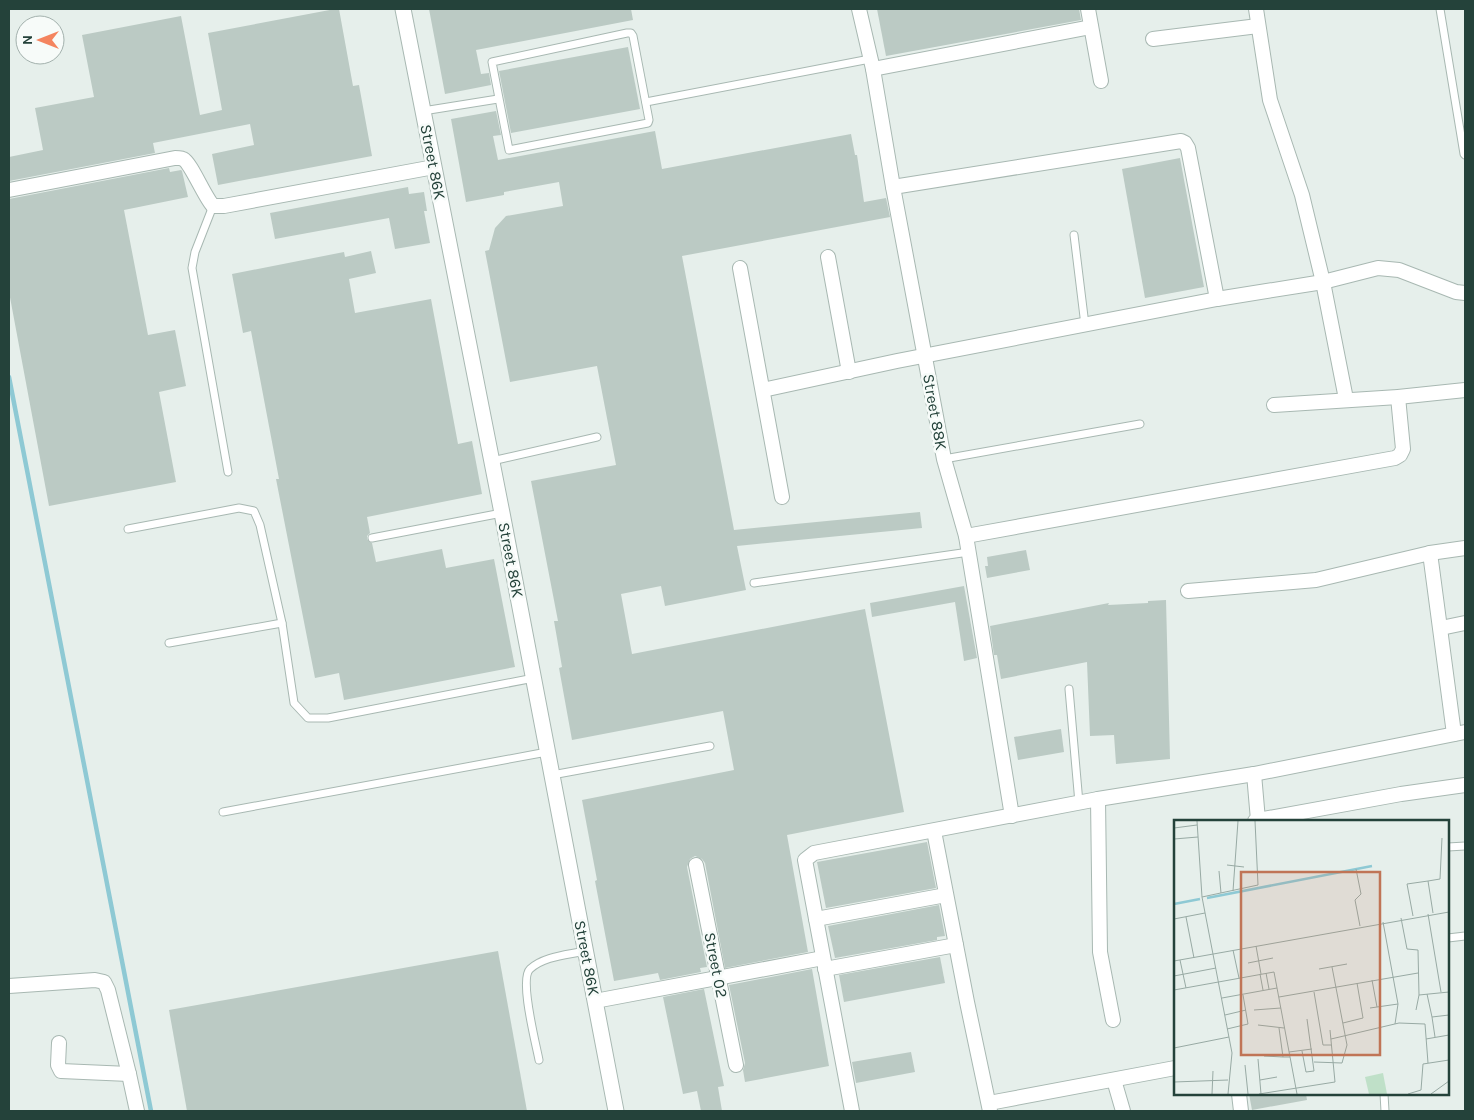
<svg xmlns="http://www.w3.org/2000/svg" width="1474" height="1120" font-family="Karla,sans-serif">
  <rect width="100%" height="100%" fill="#e6efeb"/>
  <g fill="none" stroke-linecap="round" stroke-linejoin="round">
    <polyline stroke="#8ec9d4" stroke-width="4.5" points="9,377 151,1111"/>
  </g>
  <g fill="#bbcac4">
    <polygon points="335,9 339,9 353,86 359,85 372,156 218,185 212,154 254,145 250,124 153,143 155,153 9,181 9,157 43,150 35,108 94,97 82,35 181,16 200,115 222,110 208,33"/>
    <polygon points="429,9 631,9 633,20 476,50 481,74 489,73 491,85 445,94"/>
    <polygon points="877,9 1079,9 1081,20 886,56"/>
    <polygon points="628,47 640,109 511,133 499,71"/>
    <polygon points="496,111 501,135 493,136 498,160 655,131 662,169 851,134 855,155 857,155 864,202 886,198 890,217 682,256 734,530 920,512 922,528 737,546 746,590 665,606 661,586 621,594 632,654 865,609 904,812 787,835 808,952 725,968 705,863 702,859 695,856 690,859 687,867 707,967 700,968 701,972 660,980 658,973 614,981 595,881 597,880 582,800 734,770 723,711 572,740 559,668 562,667 554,621 558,621 531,481 616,465 597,366 510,382 485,251 489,250 495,228 506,216 563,206 559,182 504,192 504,195 466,202 451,119"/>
    <polygon points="1180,158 1204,287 1145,298 1122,169"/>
    <polygon points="169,168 170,172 181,170 182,171 188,197 124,210 148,335 175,330 186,386 159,392 176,482 49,506 9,292 9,199"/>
    <polygon points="408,187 409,194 424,192 427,211 424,211 430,243 395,249 389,218 275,239 270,213"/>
    <polygon points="371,251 376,273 349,279 355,313 431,299 458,444 472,441 482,494 367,517 370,533 367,536 367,539 372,543 376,562 442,549 446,568 494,559 515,667 344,700 339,673 315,678 276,479 279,479 251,331 243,333 232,274 344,252 345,257"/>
    <polygon points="1026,550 1030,570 987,578 985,566 988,566 987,557"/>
    <polygon points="964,586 977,658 964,661 955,602 872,617 870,603"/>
    <polygon points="1166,600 1170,759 1116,764 1114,735 1090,736 1087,662 1001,679 997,655 994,655 990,626 1109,603 1108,605 1148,603 1148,601"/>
    <polygon points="1061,729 1064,752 1018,760 1014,737"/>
    <polygon points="927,842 936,888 826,908 817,862"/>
    <polygon points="939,905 945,936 937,937 937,940 835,958 828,926"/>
    <polygon points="498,951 527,1111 187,1111 169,1010"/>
    <polygon points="940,957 945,983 844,1002 839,975"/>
    <polygon points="812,969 829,1066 745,1082 743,1070 745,1063 729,985"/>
    <polygon points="704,989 724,1086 718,1087 722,1111 701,1111 697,1091 683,1094 663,997"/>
    <polygon points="911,1052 915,1072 856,1083 852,1062"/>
    <polygon points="1249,1094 1306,1094 1307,1100 1252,1110"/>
  </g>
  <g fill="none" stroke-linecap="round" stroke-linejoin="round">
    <defs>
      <g id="service">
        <polyline points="1440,9 1464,154 1465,155"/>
        <polygon points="627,33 631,33 633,36 649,120 648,123 509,150 492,62"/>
        <polyline points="646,102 870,59"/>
        <polyline points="423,111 498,99"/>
        <polyline points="213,206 195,252 192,268 228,472"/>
        <polyline points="1074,235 1085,325"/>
        <polyline points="944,459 1140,424"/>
        <polyline points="492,461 597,437"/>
        <polyline points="128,529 239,508 254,511 260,525 282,623 294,703 308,718 328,718 534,678"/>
        <polyline points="372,538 502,513"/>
        <polyline points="754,583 969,552"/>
        <polyline points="169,643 282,623"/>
        <polyline points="1069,689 1079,803"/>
        <polyline points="552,775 710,746"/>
        <polyline points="223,812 547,752"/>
        <polyline points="1448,847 1465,846"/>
        <polyline points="1448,938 1465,936"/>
        <path d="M539 1060C536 1044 519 979 530 969 544 956 568 955 585 951"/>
        <polyline points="1384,1094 1385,1111"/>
      </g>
      <g id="minor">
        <polyline points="859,9 873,69 893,187 944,459 966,536 1012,816"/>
        <polyline points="1088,9 1101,81"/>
        <polyline points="1256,9 1270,100 1302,195 1323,282 1346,399"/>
        <polyline points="1153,39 1258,26"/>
        <polyline points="873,69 1091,27"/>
        <polyline points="893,187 1181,141 1185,143 1188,148 1217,299"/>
        <path d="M9 190 175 158C177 158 182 158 183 159 191 163 204 196 213 206H224L434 167"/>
        <polyline points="828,257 849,372"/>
        <polyline points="740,268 782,497"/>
        <polyline points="763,390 897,361 1217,299 1323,282 1378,268 1399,270 1456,292 1465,293"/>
        <polyline points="1274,405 1398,397 1465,390"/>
        <polyline points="966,536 1395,458 1400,455 1403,449 1398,397"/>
        <polyline points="1430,553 1454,734"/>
        <polyline points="1188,591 1316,580 1430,553 1465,548"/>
        <polyline points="1441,628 1465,623"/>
        <polyline points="1254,774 1258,820 1255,821"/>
        <polyline points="1098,799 1100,952 1113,1020"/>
        <polyline points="1258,820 1401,794 1465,785"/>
        <polyline points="934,831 967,1002 990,1111"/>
        <polyline points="696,865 736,1065"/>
        <polyline points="816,919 946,895"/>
        <polyline points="825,969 956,945"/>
        <polyline points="9,986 95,980 104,982 108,990 129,1074 137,1111"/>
        <polyline points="595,1001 823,958"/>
        <polyline points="59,1043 58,1065 61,1071 129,1074"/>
        <polyline points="1114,1080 1123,1111"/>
        <polyline points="1239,1094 1241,1111"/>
        <polyline points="989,1103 1175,1068"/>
        <polyline points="852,1111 805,860 814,853 1098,799 1254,774 1465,732"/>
      </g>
      <polyline id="tertiary" points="403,9 502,513 616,1111"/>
    </defs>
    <use href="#service" stroke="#a8b8b2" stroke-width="9"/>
    <use href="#minor" stroke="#a8b8b2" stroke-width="16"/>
    <use href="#tertiary" stroke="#a8b8b2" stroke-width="17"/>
    <use href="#service" stroke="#fff" stroke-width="7"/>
    <use href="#minor" stroke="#fff" stroke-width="14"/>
    <use href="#tertiary" stroke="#fff" stroke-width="15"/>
  </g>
  <g text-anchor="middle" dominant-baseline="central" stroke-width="5" stroke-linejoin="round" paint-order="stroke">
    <g font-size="16" fill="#24423a" stroke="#f7fbf9">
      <text transform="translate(433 162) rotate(79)">Street 86K</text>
      <text transform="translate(935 412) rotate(80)">Street 88K</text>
      <text transform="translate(511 560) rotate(79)">Street 86K</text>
      <text transform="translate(587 958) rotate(79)">Street 86K</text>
      <text transform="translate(716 965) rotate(79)">Street 02</text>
    </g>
  </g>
  <g transform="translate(1174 820)">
    <rect width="275" height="275" fill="#e6efeb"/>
    <path d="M209 253 213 274H195L191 257Z" fill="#bfe0c8"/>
    <path fill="none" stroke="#8ec9d4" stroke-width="2.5" d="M33 78 198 46M0 84 26 79"/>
    <path fill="none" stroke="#98aaa4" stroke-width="1" d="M23 1 28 77 58 233 54 274M0 8 23 5M0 19 24 17M53 45 70 47M182 49 187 74 181 80 186 106M45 51 47 73M59 71 64 1M28 77 84 65 81 1M259 93 254 61 266 59 268 18M254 94 267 172M239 96 233 64 254 61M12 97 20 138M227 98 233 129 244 130 245 175 242 190M0 99 31 93M209 102 224 184 221 204M82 126 87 154M59 130 65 158M6 140 12 168M0 141 275 92M74 143 99 138M145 149 173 144M92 153 95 169M86 154 89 170M0 156 42 148M198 160 203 187M0 170 100 152 123 274M140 172 149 225H157M253 174 258 197 275 195M245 175 275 172M105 177 244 153M48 178 103 168M196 188 224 184M80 190 107 188M51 195 72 190M258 197 261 217M169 203 189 198 183 163M84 205 110 208M105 208 109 237H116M53 209 74 204 69 175M157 219 225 203 251 204 254 243M252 219 275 215M0 228 55 217M128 231 132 252 140 251 133 199M115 232 138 229M90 236 109 237M84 239 87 274M140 242 168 243 173 225 158 147M71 245 74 274M86 260 103 257M0 262 54 260M38 274 39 251M85 274 161 262 156 210M234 274 247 270 249 244 275 240M257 274 275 261"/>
    <path fill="#c07456" fill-opacity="0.15" stroke="#c07456" stroke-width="2.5" d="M67 52H206V235H67Z"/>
    <rect width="275" height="275" fill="none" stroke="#24423a" stroke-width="2.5"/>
  </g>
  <rect width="1474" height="1120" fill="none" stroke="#24423a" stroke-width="20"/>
  <g transform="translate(40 40) rotate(270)"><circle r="24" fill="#f7fbf9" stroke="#a3b1ad"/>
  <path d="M0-4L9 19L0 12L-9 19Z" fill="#f4845f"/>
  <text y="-8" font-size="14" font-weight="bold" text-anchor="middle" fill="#24423a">N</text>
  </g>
</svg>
